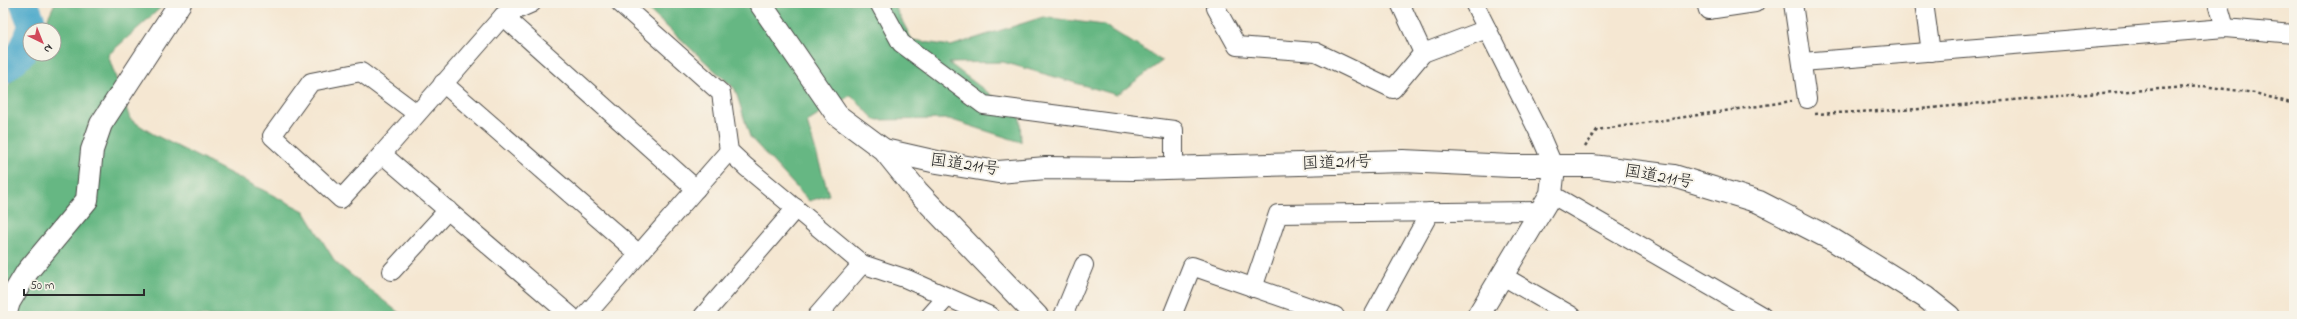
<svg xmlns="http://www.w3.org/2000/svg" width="2297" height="319" font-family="'Indie Flower','Klee One',sans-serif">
  <rect width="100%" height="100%" fill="#f7f3e8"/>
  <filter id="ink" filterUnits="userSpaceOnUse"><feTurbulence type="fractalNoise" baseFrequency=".025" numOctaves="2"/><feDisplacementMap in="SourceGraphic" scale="8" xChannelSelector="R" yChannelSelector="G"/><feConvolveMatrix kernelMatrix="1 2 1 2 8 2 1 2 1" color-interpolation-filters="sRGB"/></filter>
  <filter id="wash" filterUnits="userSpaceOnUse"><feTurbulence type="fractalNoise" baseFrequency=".012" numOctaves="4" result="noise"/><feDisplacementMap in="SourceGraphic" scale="16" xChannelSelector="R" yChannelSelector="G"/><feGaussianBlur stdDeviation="0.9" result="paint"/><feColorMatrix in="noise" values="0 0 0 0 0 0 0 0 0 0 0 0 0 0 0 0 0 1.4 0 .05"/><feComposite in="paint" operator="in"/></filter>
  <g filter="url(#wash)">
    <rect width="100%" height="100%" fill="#f5e7d2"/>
    <g fill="#66b783" stroke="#487157">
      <polygon points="55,3 166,3 108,55 130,119 153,134 304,211 336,263 403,316 12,316 3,300 3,92 26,64 31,54 54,54 54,30 42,30"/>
      <polygon points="641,3 893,3 912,40 951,46 1043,17 1104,25 1162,61 1117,95 1003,62 949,63 1020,117 1021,142 949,119 875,120 851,95 807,122 829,195 809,201 750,137 735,89"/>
    </g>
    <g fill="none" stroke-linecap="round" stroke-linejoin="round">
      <g stroke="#4ba9ca" stroke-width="29">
        <polyline points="24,3 33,26 31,30"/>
        <polyline points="3,70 22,53 30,33"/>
      </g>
    </g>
  </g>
  <g filter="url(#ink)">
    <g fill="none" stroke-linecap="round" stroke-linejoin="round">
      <defs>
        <g id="street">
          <polyline points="532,3 503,16 382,154 571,316"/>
          <polyline points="620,3 721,93 729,151 746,167 862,264 907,279 990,316"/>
          <polyline points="879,3 901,43 984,105 1174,130 1174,168"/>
          <polyline points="1400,3 1423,53 1487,29"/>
          <polyline points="1474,3 1541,137 1554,167"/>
          <polyline points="1706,3 1708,10 1755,3"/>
          <polyline points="1793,3 1807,99"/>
          <polyline points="1924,3 1931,52"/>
          <polyline points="2218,3 2225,28"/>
          <polyline points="1216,8 1237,46 1316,52 1393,89 1423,53"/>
          <polyline points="503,16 696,189"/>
          <polyline points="1802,62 2225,28 2294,34"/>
          <polyline points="443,83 639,254"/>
          <polyline points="382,154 341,199 272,136 311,82 361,72 416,113"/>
          <polyline points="1551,194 1762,316"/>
          <polyline points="392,271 448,210"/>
          <polyline points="1501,275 1572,316"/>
          <polyline points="1253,288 1278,214 1540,211"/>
          <polyline points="585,316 729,151"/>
          <polyline points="703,316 796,208"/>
          <polyline points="817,316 862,264"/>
          <polyline points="930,316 947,297"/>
          <polyline points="1063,316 1084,265"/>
          <polyline points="1172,316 1192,266 1335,316"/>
          <polyline points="1373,316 1430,212"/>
        </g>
        <g id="secondary">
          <polyline points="884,150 917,191 1037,316"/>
          <polyline points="5,316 9,302 27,272 87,200 92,150 101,124 180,3"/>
          <polyline points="1478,316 1551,194 1554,167"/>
        </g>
        <polyline id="highway" points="760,3 837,115 884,150 937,162 998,172 1046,168 1132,169 1403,161 1511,166 1592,166 1674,176 1759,202 1833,240 1925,297 1949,316"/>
      </defs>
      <use href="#street" stroke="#494744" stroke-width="20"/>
      <use href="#secondary" stroke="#494744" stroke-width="24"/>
      <use href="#highway" stroke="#494744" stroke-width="24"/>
      <g stroke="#494744" stroke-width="2.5" stroke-dasharray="3 3" stroke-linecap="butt">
        <polyline points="1815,114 1921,109 2044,97 2203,86 2255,93 2294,104"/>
        <polyline points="1585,147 1597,130 1792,101"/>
      </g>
      <use href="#street" stroke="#fff" stroke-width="18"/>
      <use href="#secondary" stroke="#fff" stroke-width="22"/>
      <use href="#highway" stroke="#fff" stroke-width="22"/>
    </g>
  </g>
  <g text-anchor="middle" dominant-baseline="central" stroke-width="4" stroke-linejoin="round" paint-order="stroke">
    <g font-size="17" fill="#2b2b2b" stroke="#f7f3e8">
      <text transform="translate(1337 163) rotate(-2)">国道211号</text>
      <text transform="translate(965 165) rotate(8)">国道211号</text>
      <text transform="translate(1659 177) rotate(10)">国道211号</text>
    </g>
  </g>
  <rect width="2297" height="319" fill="none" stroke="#f7f3e8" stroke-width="16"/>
  <g transform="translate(42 42) rotate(137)"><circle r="19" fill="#f7f3e8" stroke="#a5a39c"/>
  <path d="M0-3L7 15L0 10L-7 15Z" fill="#d1495b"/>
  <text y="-6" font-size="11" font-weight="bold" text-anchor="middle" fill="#2b2b2b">N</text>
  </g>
  <path d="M24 289v6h120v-6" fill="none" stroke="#2b2b2b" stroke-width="2"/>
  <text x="30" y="289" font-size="12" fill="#2b2b2b" stroke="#f7f3e8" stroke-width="3" paint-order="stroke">50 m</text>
</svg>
